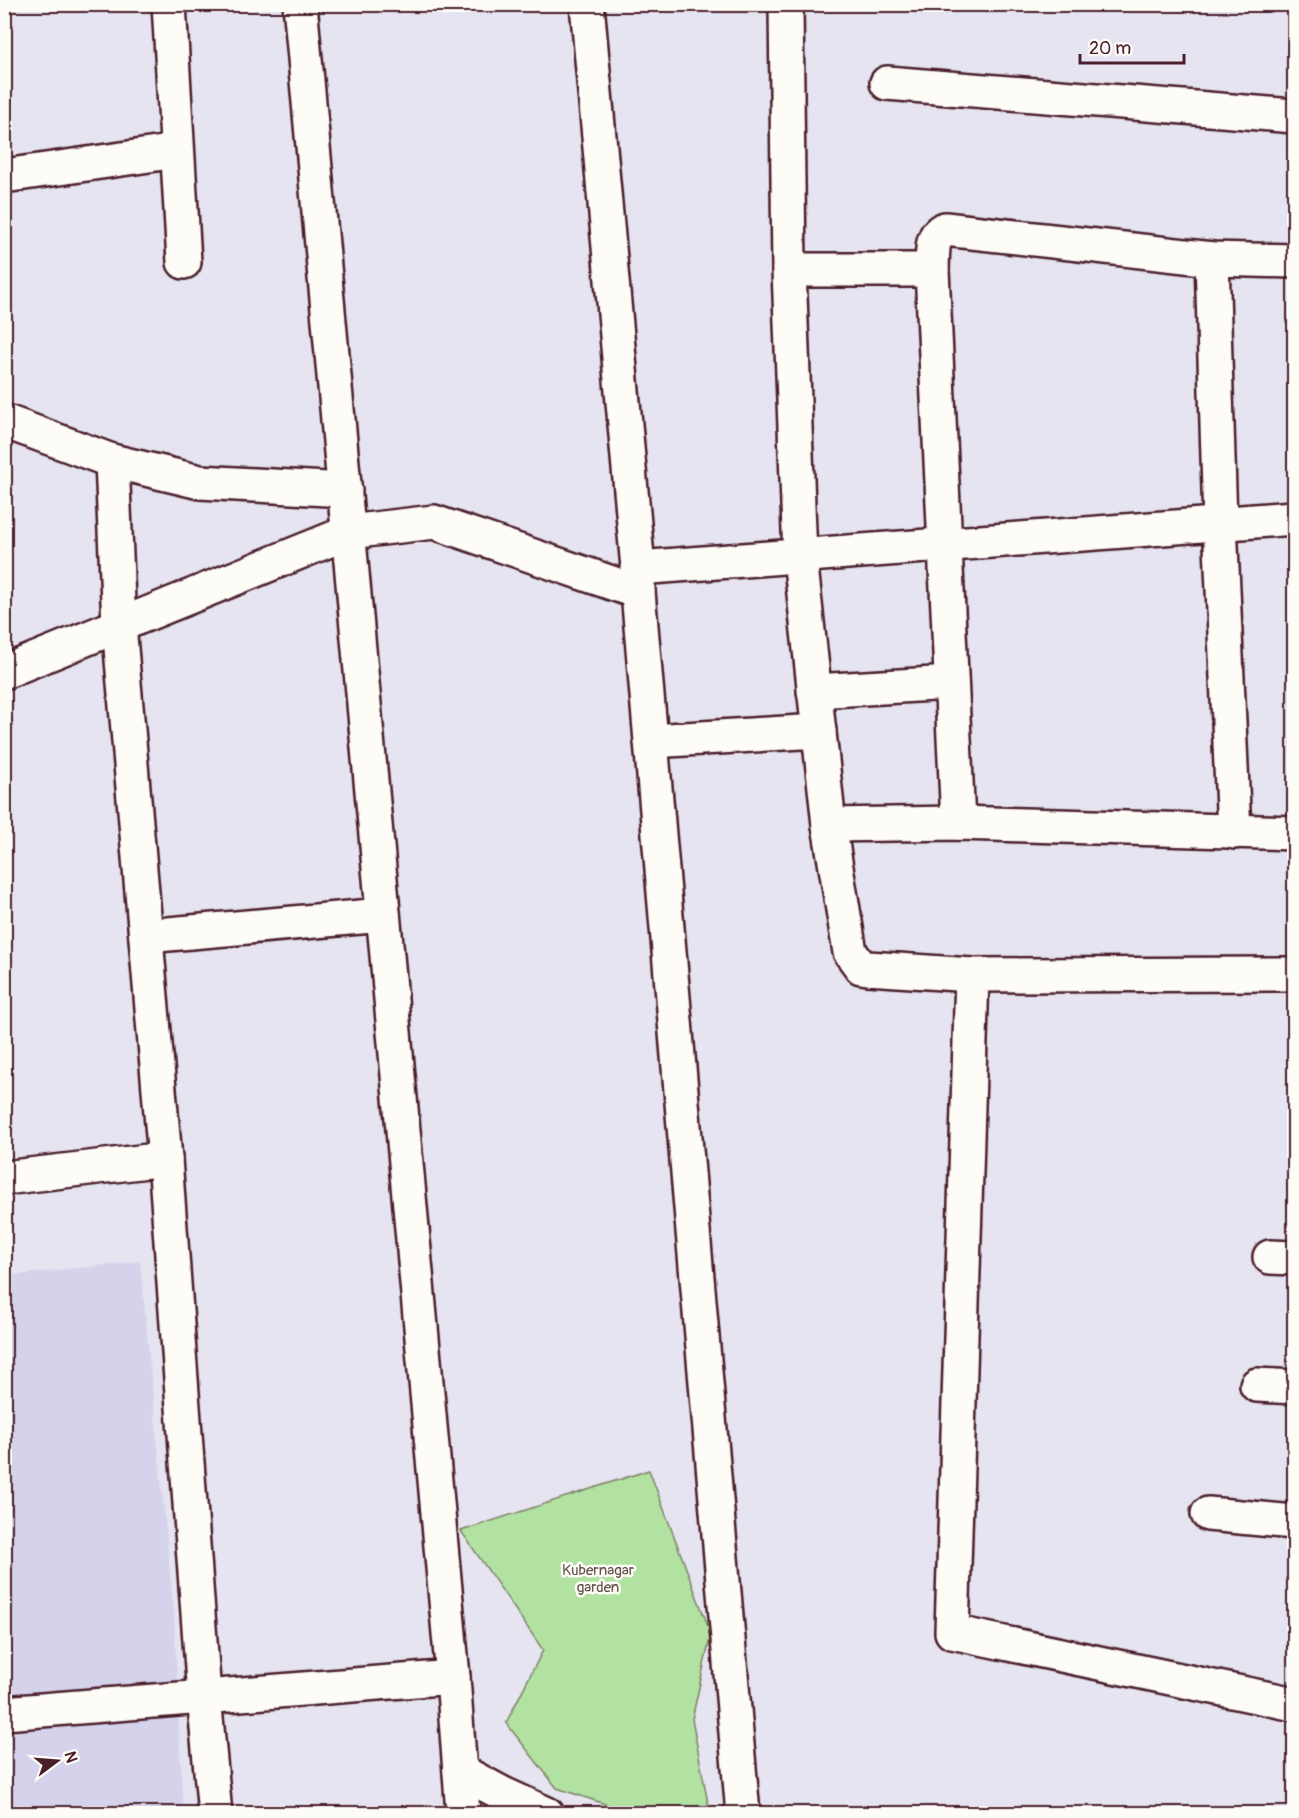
<svg xmlns="http://www.w3.org/2000/svg" width="1299" height="1818" font-family="Pangolin,sans-serif">
  <rect width="100%" height="100%" fill="#e5e4f0"/>
  <filter id="ink" filterUnits="userSpaceOnUse"><feTurbulence type="fractalNoise" baseFrequency=".0167" numOctaves="2"/><feDisplacementMap in="SourceGraphic" scale="12" xChannelSelector="R" yChannelSelector="G"/><feConvolveMatrix kernelMatrix="1 2 1 2 8 2 1 2 1" color-interpolation-filters="sRGB"/></filter>
  <g filter="url(#ink)">
    <polygon fill="#d4d3eb" points="140,1261 174,1614 183,1813 5,1813 4,1274 17,1275"/>
    <polygon fill="#b1e2a2" stroke="#7e8066" stroke-width="1.5" points="649,1470 711,1634 692,1719 710,1814 632,1813 557,1788 506,1723 543,1650 461,1531"/>
    <g fill="none" stroke-linecap="round" stroke-linejoin="round">
      <defs>
        <g id="minor">
          <polyline points="169,4 184,262"/>
          <polyline points="300,4 453,1677 463,1814"/>
          <polyline points="786,4 789,270"/>
          <polyline points="887,83 1294,116"/>
          <polyline points="4,176 177,151"/>
          <polyline points="1212,259 1220,523 1234,832"/>
          <polyline points="932,270 958,823"/>
          <polyline points="4,421 112,461 200,482 345,490"/>
          <polyline points="112,461 119,625 165,1159 204,1696 215,1814"/>
          <polyline points="638,568 1294,518"/>
          <polyline points="4,672 349,532 434,522 638,592"/>
          <polyline points="814,691 951,683"/>
          <polyline points="651,741 819,731"/>
          <polyline points="829,825 958,823 1294,833"/>
          <polyline points="146,936 383,915"/>
          <polyline points="1294,974 972,975 952,1632 1294,1704"/>
          <path d="M972 975 868 968 861 967 850 952 829 825 800 557 789 270H932C933 256 930 234 945 229L1212 259 1294 261"/>
          <polyline points="4,1178 165,1159"/>
          <polyline points="1270,1257 1294,1258"/>
          <polyline points="1257,1385 1294,1387"/>
          <polyline points="1208,1514 1294,1522"/>
          <polyline points="4,1713 453,1677"/>
          <polyline points="460,1771 503,1794 547,1814"/>
        </g>
        <polyline id="tertiary" points="587,4 638,568 638,592 651,741 743,1814"/>
      </defs>
      <use href="#minor" stroke="#4a1f2b" stroke-width="38"/>
      <use href="#tertiary" stroke="#4a1f2b" stroke-width="38"/>
      <use href="#minor" stroke="#fdfcf7" stroke-width="33"/>
      <use href="#tertiary" stroke="#fdfcf7" stroke-width="33"/>
    </g>
  </g>
  <g text-anchor="middle" dominant-baseline="central" stroke-width="5" stroke-linejoin="round" paint-order="stroke">
    <g font-size="15" fill="#645049" stroke="#fdfcf7">
      <text x="598" y="1570">Kubernagar<tspan x="598" dy="17">garden</tspan></text>
    </g>
  </g>
  <rect width="1299" height="1818" fill="none" stroke="#fdfcf7" stroke-width="24"/>
  <rect x="12" y="12" width="1275" height="1794" fill="none" stroke="#4a1f2b" stroke-width="2" filter="url(#ink)"/>
  <g transform="translate(57 1761) rotate(74)" stroke="#fdfcf7" stroke-width="4.5" paint-order="stroke">
  <path d="M0-4.5L10 22L0 15L-10 22Z" fill="#4a1f2b"/>
  <text y="-9" font-size="16" font-weight="bold" text-anchor="middle" fill="#4a1f2b">N</text>
  </g>
  <path d="M1080 54v9h104v-9" fill="none" stroke="#4a1f2b" stroke-width="3"/>
  <text x="1089" y="54" font-size="18" fill="#4a1f2b" stroke="#fdfcf7" stroke-width="4.5" paint-order="stroke">20 m</text>
</svg>
